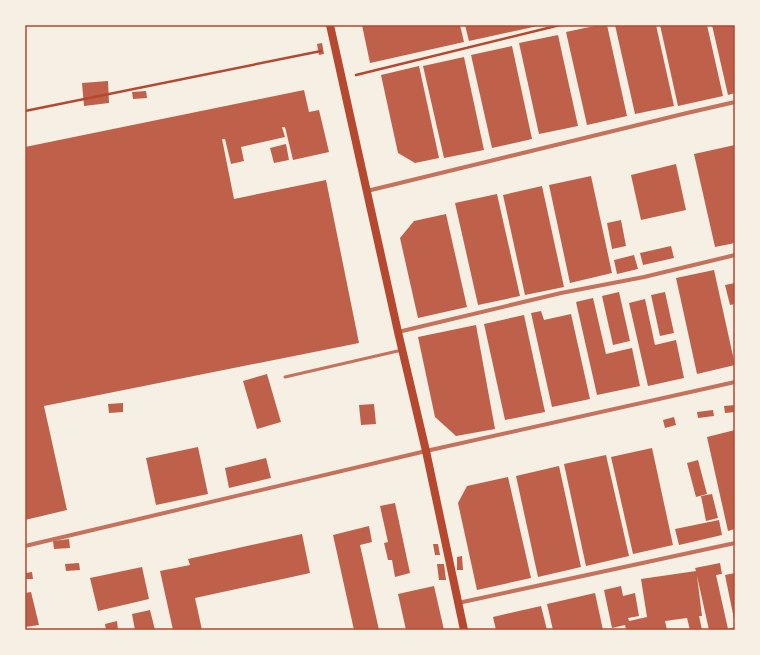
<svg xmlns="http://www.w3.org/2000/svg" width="760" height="655" font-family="'Exo 2',sans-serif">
  <rect width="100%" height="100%" fill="#f6efe4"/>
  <g fill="#bf614a">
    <polygon points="362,25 460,25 464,42 370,63"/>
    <polygon points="465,25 538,25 538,26 469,41"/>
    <polygon points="599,25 607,25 627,116 587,125 566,32"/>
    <polygon points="615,25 656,25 674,106 635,114"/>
    <polygon points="660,25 707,25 723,96 678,106"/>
    <polygon points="712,25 735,25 735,93 728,95"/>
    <polygon points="558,35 578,126 539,134 519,43"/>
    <polygon points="322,43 324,54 319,55 317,44"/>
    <polygon points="512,46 532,139 492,148 471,55"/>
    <polygon points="464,57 484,150 444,158 423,66"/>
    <polygon points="419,66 439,158 415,163 398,153 381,75"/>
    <polygon points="108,81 109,103 84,106 82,83"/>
    <polygon points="304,90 309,112 319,110 329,152 293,160 285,127 282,127 285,137 241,147 244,161 231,164 225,139 222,139 234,199 326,180 359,343 44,406 67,510 25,520 25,147"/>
    <polygon points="146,91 147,98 133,99 132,92"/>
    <polygon points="286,144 289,160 274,163 270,148"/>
    <polygon points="735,145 735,243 715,247 694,154"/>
    <polygon points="676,164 686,210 641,220 631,175"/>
    <polygon points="591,176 612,273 570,283 549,185"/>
    <polygon points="542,186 564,287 525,295 503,195"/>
    <polygon points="497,194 520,296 478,305 455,203"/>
    <polygon points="446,214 467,307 418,318 400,238 414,221"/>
    <polygon points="621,220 626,246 612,249 607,223"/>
    <polygon points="671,246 674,258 643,265 640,253"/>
    <polygon points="634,255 638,269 617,274 614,260"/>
    <polygon points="714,270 735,365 697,374 676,278"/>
    <polygon points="735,283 735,304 730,305 725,285"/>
    <polygon points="619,292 630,341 613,345 602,296"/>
    <polygon points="665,292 674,333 660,336 651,295"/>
    <polygon points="593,298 606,354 632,348 640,386 597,395 576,302"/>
    <polygon points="645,299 655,345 676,340 684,378 648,386 629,303"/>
    <polygon points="541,311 544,320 571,314 590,399 552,407 531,313"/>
    <polygon points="524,315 545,412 505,420 484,324"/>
    <polygon points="476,325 495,429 456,436 435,417 418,337"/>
    <polygon points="267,374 281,422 257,429 243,381"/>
    <polygon points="123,403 123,412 109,413 108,404"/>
    <polygon points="374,404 376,424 361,425 359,405"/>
    <polygon points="735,405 735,412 725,413 724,406"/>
    <polygon points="713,410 714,416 698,418 697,412"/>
    <polygon points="674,417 676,425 665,428 663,420"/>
    <polygon points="735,430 735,529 728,531 707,437"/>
    <polygon points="198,447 208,494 156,505 146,458"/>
    <polygon points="652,448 673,545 633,554 611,457"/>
    <polygon points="606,455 629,556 586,566 564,464"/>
    <polygon points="266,458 271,478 229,488 225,468"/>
    <polygon points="698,460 707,494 696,497 687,463"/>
    <polygon points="559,466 581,567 538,577 516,476"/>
    <polygon points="508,477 531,578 477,590 458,503 467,486"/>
    <polygon points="712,494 718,518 706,521 701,496"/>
    <polygon points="395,503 410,573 395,577 392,560 388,560 384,543 388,542 380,506"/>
    <polygon points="719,520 722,535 679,545 675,529"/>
    <polygon points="369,526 372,542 360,545 379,630 354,630 333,535"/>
    <polygon points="302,534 310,573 195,598 202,630 173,630 160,571 190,565 188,559"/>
    <polygon points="69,539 70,548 54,549 53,541"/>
    <polygon points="433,544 438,544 440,555 435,555"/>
    <polygon points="462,556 463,570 457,570 457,557"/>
    <polygon points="79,563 80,570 66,571 65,564"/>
    <polygon points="720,563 722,574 716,575 728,629 735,627 735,630 709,630 697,576 702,616 699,616 702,630 690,630 687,618 665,621 667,630 626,630 625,625 612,628 604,590 621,586 623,596 635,593 639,616 628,618 629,621 647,617 641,579 696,571 695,568"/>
    <polygon points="437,564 444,564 446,580 439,580"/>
    <polygon points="142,567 149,599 98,611 90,578"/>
    <polygon points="32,572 33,579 25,579 25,573"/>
    <polygon points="735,573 735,619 734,619 725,575"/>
    <polygon points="434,586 444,630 406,630 398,594"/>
    <polygon points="31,592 39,625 25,627 25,593"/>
    <polygon points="595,593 603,630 553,630 547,604"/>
    <polygon points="541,606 547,630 496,630 493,617"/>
    <polygon points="150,610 155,630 135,630 132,614"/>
    <polygon points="117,621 118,630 106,630 105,624"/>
  </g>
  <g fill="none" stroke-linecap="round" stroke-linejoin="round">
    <g stroke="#b5482f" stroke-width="2.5">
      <polyline points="356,75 560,25"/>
      <polyline points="25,111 321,51"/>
    </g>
    <polyline stroke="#c5725c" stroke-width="3" points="285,377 402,350"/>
    <g stroke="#c5725c" stroke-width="4">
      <polyline points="367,191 687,113 735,102"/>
      <polyline points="398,332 561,293 644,277 735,255"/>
      <polyline points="25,546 426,451 735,382"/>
      <polyline points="458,603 735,543"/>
    </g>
    <polyline stroke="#b5482f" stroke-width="8" points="330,25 398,332 426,451 464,630"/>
  </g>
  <rect width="760" height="655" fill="none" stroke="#f6efe4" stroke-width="52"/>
  <rect x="26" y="26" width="708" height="603" fill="none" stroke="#b5482f" stroke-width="1.5"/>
</svg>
